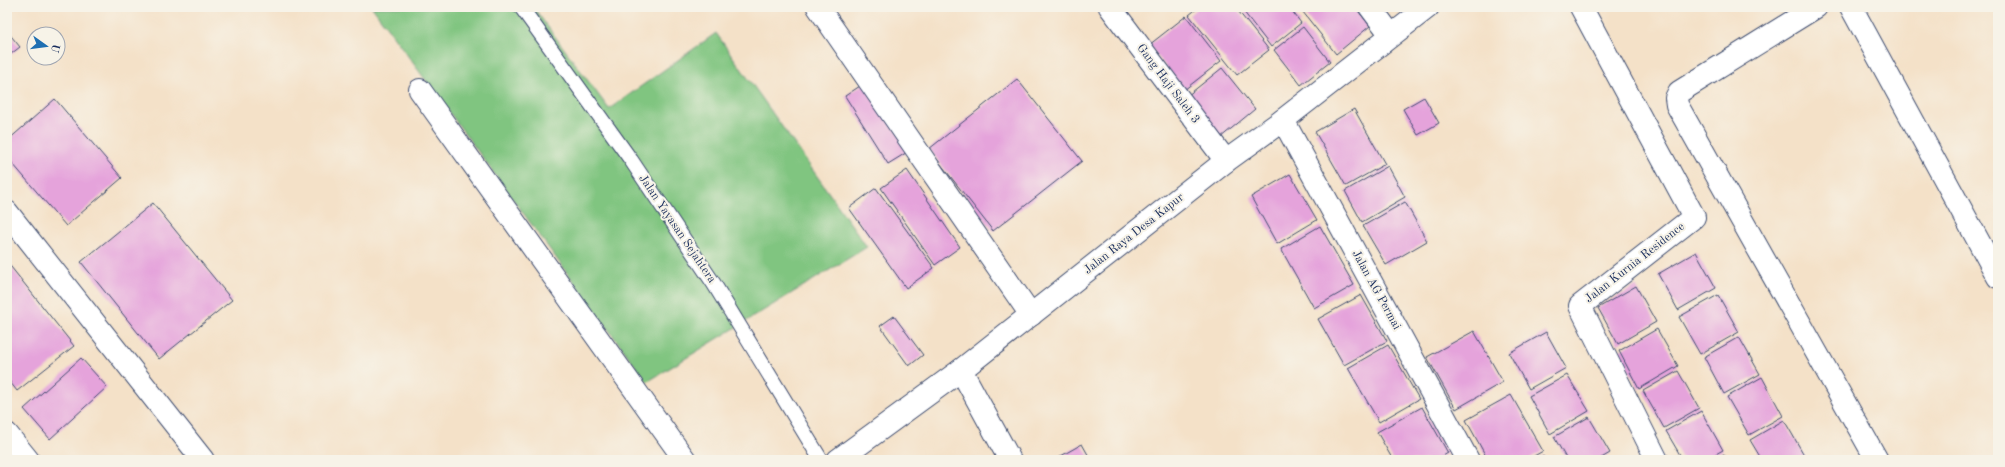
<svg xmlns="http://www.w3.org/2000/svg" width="2005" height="467" font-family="'Old Standard TT',serif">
  <rect width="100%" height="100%" fill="#f7f3e8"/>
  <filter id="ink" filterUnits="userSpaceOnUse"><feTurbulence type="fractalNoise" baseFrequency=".025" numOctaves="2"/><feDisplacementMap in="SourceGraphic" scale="8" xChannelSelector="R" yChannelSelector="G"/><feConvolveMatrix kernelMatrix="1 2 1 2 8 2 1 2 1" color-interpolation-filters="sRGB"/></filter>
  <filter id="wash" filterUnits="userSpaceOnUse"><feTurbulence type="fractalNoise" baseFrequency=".012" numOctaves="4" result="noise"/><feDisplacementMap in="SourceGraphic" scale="16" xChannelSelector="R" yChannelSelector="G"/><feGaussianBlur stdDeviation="0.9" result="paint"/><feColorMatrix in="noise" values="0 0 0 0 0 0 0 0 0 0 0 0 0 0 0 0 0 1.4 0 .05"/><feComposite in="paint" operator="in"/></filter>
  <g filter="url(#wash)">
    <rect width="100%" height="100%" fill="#f4e1c8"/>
    <polygon fill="#80c580" stroke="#4e7a6f" points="372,7 533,7 609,109 716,33 867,247 647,382"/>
    <g id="blocks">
      <g fill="#e5a3db">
        <polygon points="1199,7 1235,7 1269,50 1237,75 1189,15"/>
        <polygon points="1240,7 1289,7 1301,23 1271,47"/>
        <polygon points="1299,7 1355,7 1370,26 1336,54"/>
        <polygon points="1186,16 1221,61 1184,90 1149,45"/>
        <polygon points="1303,27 1330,62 1301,85 1274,50"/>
        <polygon points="7,31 20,47 7,57"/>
        <polygon points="1222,68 1255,109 1220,138 1187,96"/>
        <polygon points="1017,79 1082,161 993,231 929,149"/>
        <polygon points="866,82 909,151 888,164 845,96"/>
        <polygon points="1424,97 1439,123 1418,135 1403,109"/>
        <polygon points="55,99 122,178 66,226 7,157 7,141"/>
        <polygon points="1354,109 1385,164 1346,186 1315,132"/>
        <polygon points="1388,166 1405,197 1362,222 1345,191"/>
        <polygon points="907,170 960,247 935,265 881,188"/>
        <polygon points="1290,174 1317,220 1277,244 1251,197"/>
        <polygon points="876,188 934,268 906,288 849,208"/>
        <polygon points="1405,202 1427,241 1386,265 1363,226"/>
        <polygon points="153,203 232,300 159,359 81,262"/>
        <polygon points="1320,226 1354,285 1314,308 1281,249"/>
        <polygon points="1696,252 1716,288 1678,310 1658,274"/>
        <polygon points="7,262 74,346 17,391 7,378"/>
        <polygon points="1636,286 1656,322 1618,344 1598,308"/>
        <polygon points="1361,295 1387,341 1344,365 1318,319"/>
        <polygon points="1718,295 1739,332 1700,354 1679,317"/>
        <polygon points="894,316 923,355 909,366 880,326"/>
        <polygon points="1657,329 1678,366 1639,389 1619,351"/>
        <polygon points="1474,331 1503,382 1456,409 1427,357"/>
        <polygon points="1546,332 1566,368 1529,389 1509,353"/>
        <polygon points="1739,337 1760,374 1724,394 1704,357"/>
        <polygon points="1388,345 1419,399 1379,422 1348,368"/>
        <polygon points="81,358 107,387 50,439 24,409"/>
        <polygon points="1678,371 1699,408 1664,428 1643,391"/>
        <polygon points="1567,375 1589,411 1550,434 1529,396"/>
        <polygon points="1762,377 1783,416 1749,435 1727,397"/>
        <polygon points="1511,395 1543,451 1527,460 1488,460 1466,420"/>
        <polygon points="1422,407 1448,453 1436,460 1393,460 1377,432"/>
        <polygon points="1701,411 1723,450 1705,460 1683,460 1666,431"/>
        <polygon points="1589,417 1610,453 1598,460 1567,460 1554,437"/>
        <polygon points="1784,420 1807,460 1762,460 1750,440"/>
        <polygon points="1082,444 1091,460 1054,460"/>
        <polygon points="1724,454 1727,460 1714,460"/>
        <polygon points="1543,456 1545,460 1536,460"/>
      </g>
    </g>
  </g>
  <g filter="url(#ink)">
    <use href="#blocks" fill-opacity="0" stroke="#3c4a6e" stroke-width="1"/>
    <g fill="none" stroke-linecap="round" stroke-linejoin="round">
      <defs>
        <polyline id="service" points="521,7 631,160 714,284 821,460"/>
        <g id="minor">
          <polyline points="818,7 1031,315"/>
          <polyline points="1110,7 1226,161"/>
          <polyline points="1370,7 1391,35"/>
          <polyline points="1581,7 1694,217 1580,306 1657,460"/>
          <polyline points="1816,7 1679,92 1676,98 1677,105 1877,460"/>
          <polyline points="1851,7 1998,277"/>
          <polyline points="420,90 685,460"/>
          <polyline points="1283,120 1468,460"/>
          <polyline points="7,212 203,460"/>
          <polyline points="961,370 1010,460"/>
          <polyline points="7,434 28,460"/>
          <polyline points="838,460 961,370 1226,161 1283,120 1428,7"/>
        </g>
      </defs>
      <use href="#service" stroke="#3c4a6e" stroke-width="16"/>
      <use href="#minor" stroke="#3c4a6e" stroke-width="24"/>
      <use href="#service" stroke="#fff" stroke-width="14"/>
      <use href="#minor" stroke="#fff" stroke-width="22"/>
    </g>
  </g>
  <g text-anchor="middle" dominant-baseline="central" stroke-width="4" stroke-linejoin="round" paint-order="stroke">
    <g font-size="12" fill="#1b2f5e" stroke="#f7f3e8">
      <text transform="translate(1168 84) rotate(53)">Gang Haji Saleh 3</text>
      <text transform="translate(677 229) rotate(56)">Jalan Yayasan Sejahtera</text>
      <text transform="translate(1134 234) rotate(-38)">Jalan Raya Desa Kapur</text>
      <text transform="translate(1635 263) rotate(-38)">Jalan Kurnia Residence</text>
      <text transform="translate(1376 290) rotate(61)">Jalan AG Permai</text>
    </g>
  </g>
  <rect width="2005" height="467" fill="none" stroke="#f7f3e8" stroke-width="24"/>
  <g transform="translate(46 46) rotate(104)"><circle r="19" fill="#f7f3e8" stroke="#9fa5b1"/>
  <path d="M0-3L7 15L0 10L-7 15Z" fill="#1f6fb2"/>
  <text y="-6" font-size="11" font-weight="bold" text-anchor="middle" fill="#1b2f5e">U</text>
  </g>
</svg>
